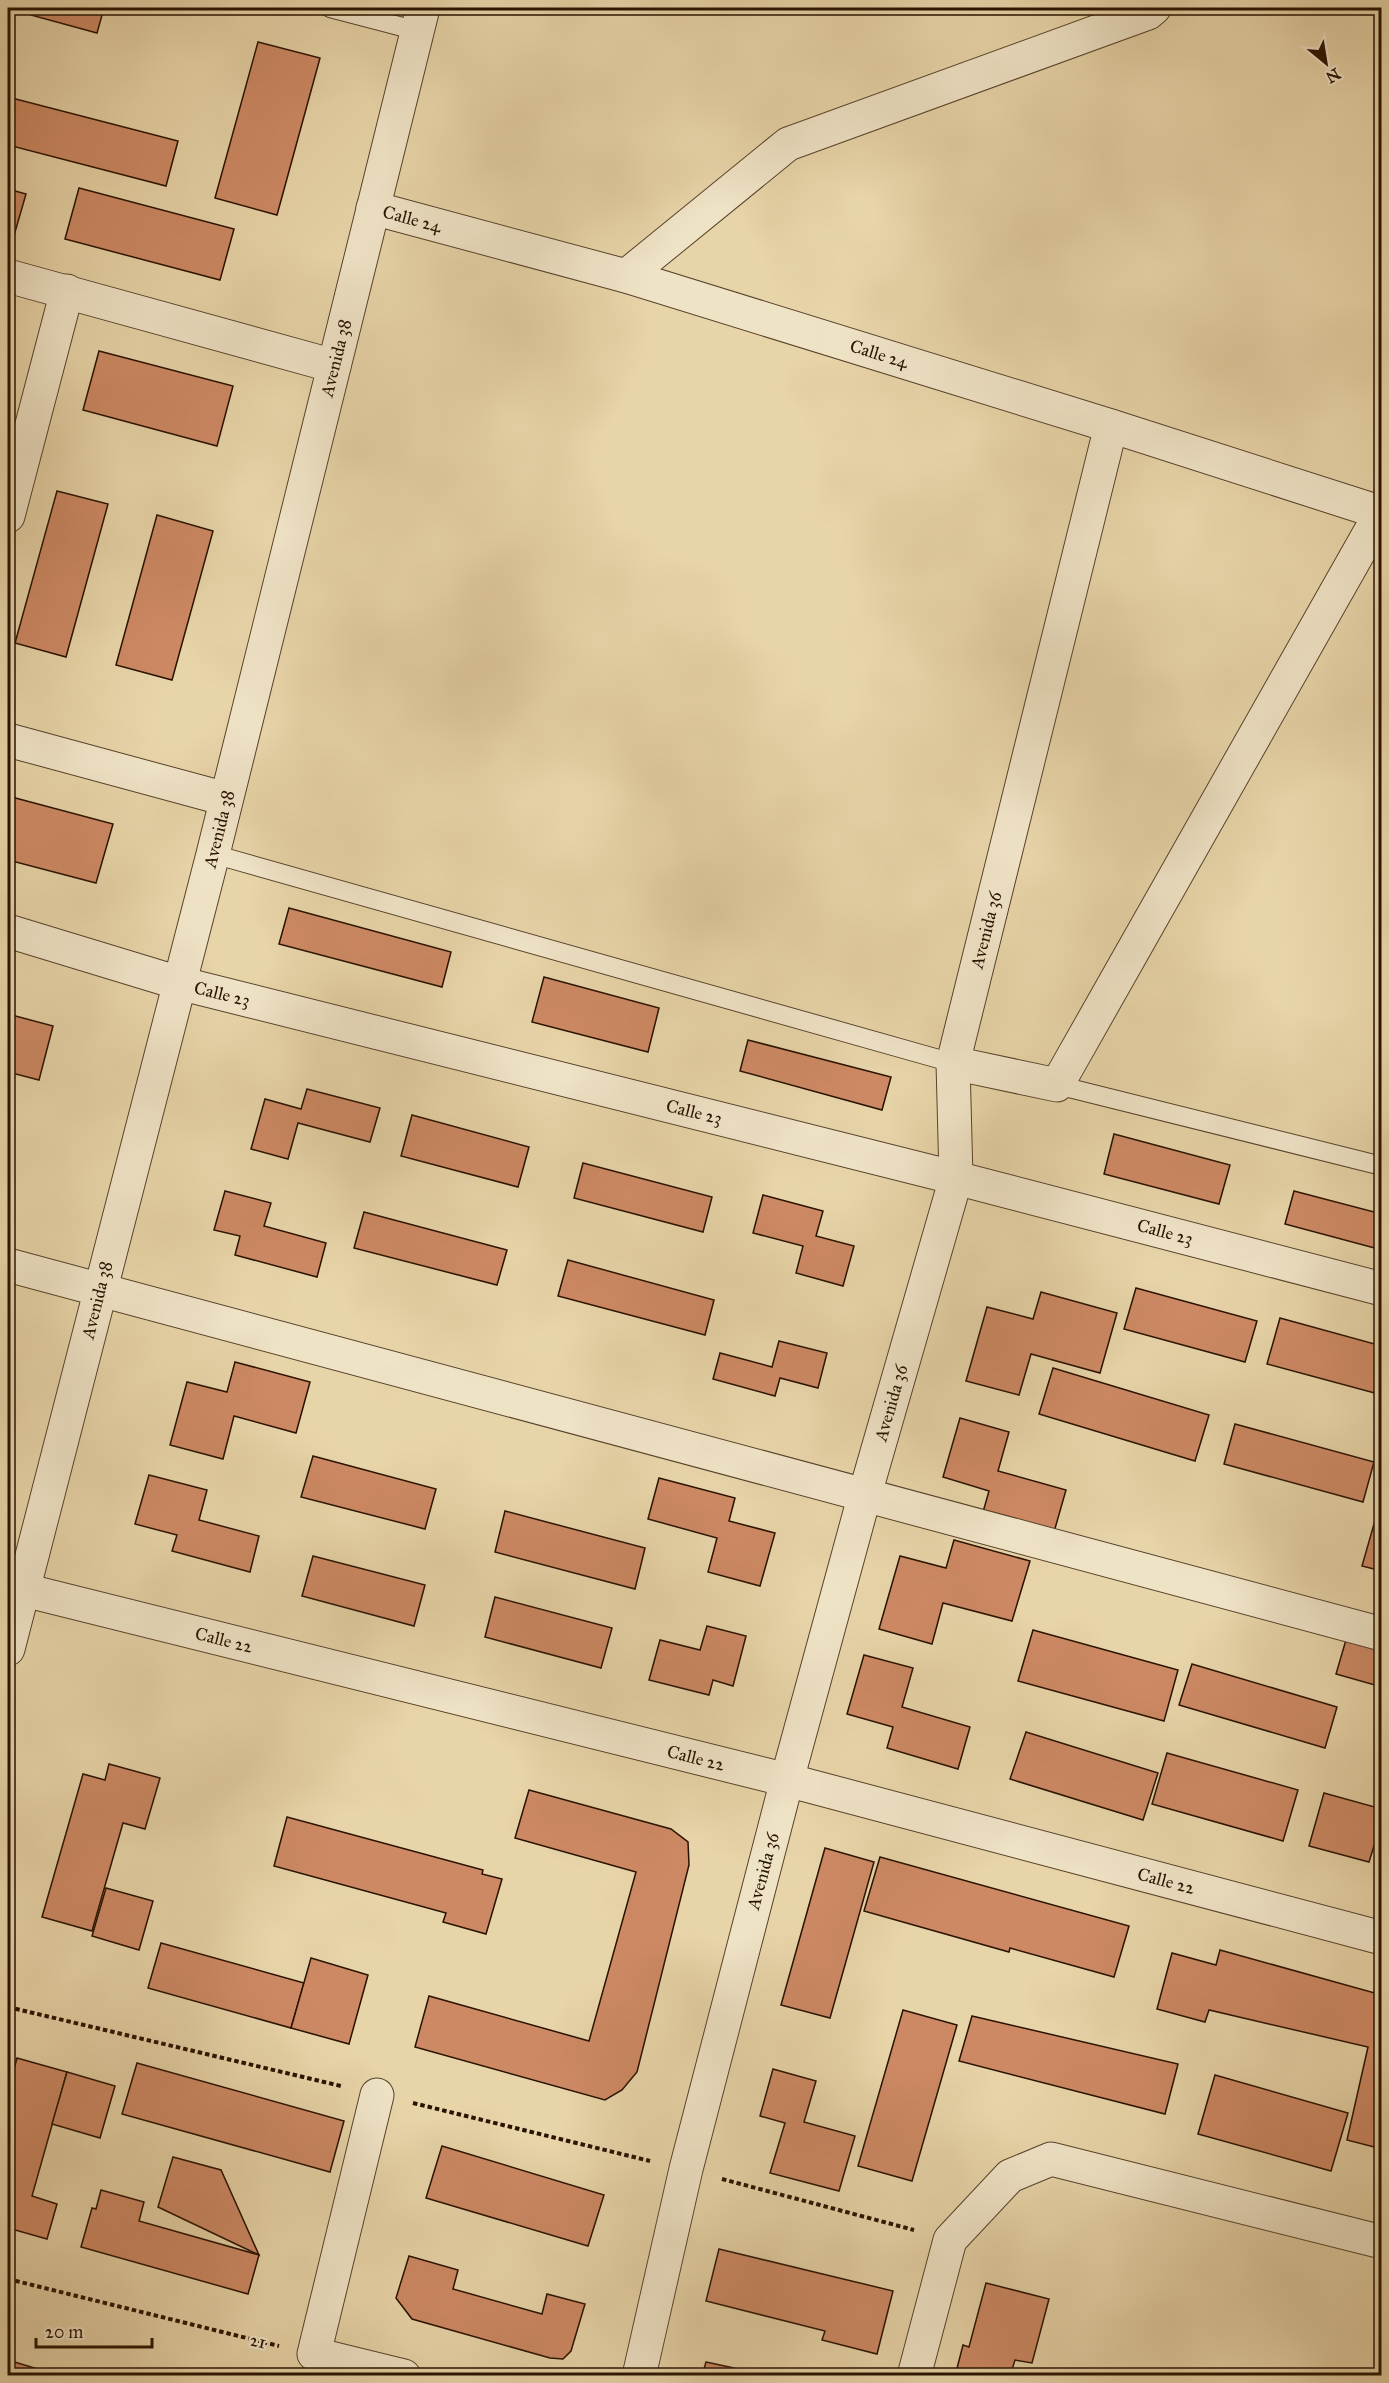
<svg xmlns="http://www.w3.org/2000/svg" width="1389" height="2383" font-family="'IM FELL Great Primer',serif">
  <rect width="100%" height="100%" fill="#e7d4a8"/>
  <filter id="stains"><feTurbulence type="fractalNoise" baseFrequency=".00333" numOctaves="4"/><feColorMatrix values="0 0 0 0 .2 0 0 0 0 .09 0 0 0 0 .02 0 0 0 .5 -.17"/></filter>
  <radialGradient id="worn" r=".72"><stop offset=".6" stop-color="#630" stop-opacity="0"/><stop offset="1" stop-color="#630" stop-opacity=".3"/></radialGradient>
  <g fill="#cd8964" stroke="#291200" stroke-width="1.5">
    <polygon points="33,8 104,8 97,33 31,15"/>
    <polygon points="258,42 320,58 277,215 215,198"/>
    <polygon points="8,97 178,141 166,186 8,145"/>
    <polygon points="79,188 234,229 220,280 65,239"/>
    <polygon points="8,189 26,194 11,246 8,245"/>
    <polygon points="99,351 233,386 217,446 83,410"/>
    <polygon points="57,491 108,504 66,657 15,643"/>
    <polygon points="157,515 213,531 172,680 116,665"/>
    <polygon points="8,796 113,824 96,883 8,860"/>
    <polygon points="289,908 451,952 442,987 279,944"/>
    <polygon points="544,977 659,1008 648,1052 532,1022"/>
    <polygon points="8,1014 53,1026 39,1080 8,1072"/>
    <polygon points="748,1040 891,1077 882,1110 740,1071"/>
    <polygon points="307,1089 380,1108 370,1142 298,1123 288,1159 251,1149 265,1099 301,1109"/>
    <polygon points="412,1115 529,1147 518,1187 401,1156"/>
    <polygon points="1114,1134 1230,1165 1219,1204 1104,1174"/>
    <polygon points="583,1163 712,1197 703,1232 574,1198"/>
    <polygon points="225,1191 271,1203 264,1226 326,1243 317,1277 235,1255 240,1236 214,1230"/>
    <polygon points="1294,1191 1382,1214 1382,1250 1285,1224"/>
    <polygon points="763,1195 823,1211 816,1236 854,1246 843,1286 796,1273 803,1246 753,1233"/>
    <polygon points="364,1212 507,1250 497,1285 354,1248"/>
    <polygon points="568,1260 714,1300 705,1335 558,1296"/>
    <polygon points="1136,1288 1257,1321 1245,1362 1124,1329"/>
    <polygon points="1041,1292 1117,1313 1100,1373 1031,1354 1019,1395 966,1381 987,1307 1033,1319"/>
    <polygon points="1280,1318 1382,1346 1382,1395 1267,1364"/>
    <polygon points="779,1341 827,1353 818,1388 780,1378 775,1396 713,1379 720,1353 772,1367"/>
    <polygon points="235,1362 310,1382 296,1433 234,1416 223,1459 170,1445 187,1382 227,1392"/>
    <polygon points="1053,1368 1209,1415 1195,1461 1039,1414"/>
    <polygon points="960,1418 1009,1432 998,1471 1066,1490 1054,1532 983,1512 989,1491 943,1477"/>
    <polygon points="1235,1424 1374,1462 1363,1502 1224,1464"/>
    <polygon points="313,1456 436,1489 425,1529 301,1497"/>
    <polygon points="149,1475 207,1490 199,1520 259,1536 250,1572 172,1551 177,1535 135,1524"/>
    <polygon points="659,1478 735,1498 729,1521 775,1533 760,1586 708,1572 717,1538 648,1519"/>
    <polygon points="1378,1510 1382,1511 1382,1571 1362,1566"/>
    <polygon points="505,1511 645,1548 635,1589 495,1552"/>
    <polygon points="954,1540 1030,1561 1012,1621 943,1603 932,1644 879,1629 900,1556 946,1568"/>
    <polygon points="313,1556 425,1585 414,1626 302,1596"/>
    <polygon points="495,1597 612,1628 601,1668 485,1637"/>
    <polygon points="707,1626 746,1636 733,1686 713,1680 709,1695 649,1680 660,1640 700,1650"/>
    <polygon points="1033,1630 1178,1670 1164,1721 1018,1681"/>
    <polygon points="1348,1633 1382,1643 1382,1687 1336,1674"/>
    <polygon points="864,1655 913,1668 902,1707 970,1727 958,1769 887,1748 893,1727 847,1714"/>
    <polygon points="1192,1664 1337,1707 1325,1748 1179,1705"/>
    <polygon points="1026,1732 1158,1773 1143,1820 1010,1779"/>
    <polygon points="1167,1753 1298,1790 1283,1841 1152,1804"/>
    <polygon points="109,1764 160,1778 145,1829 123,1823 92,1931 42,1917 83,1774 105,1780"/>
    <polygon points="529,1790 671,1829 688,1842 689,1865 637,2072 622,2090 605,2100 415,2047 429,1996 589,2041 636,1872 515,1838"/>
    <polygon points="1324,1793 1382,1809 1382,1834 1378,1833 1369,1862 1309,1846"/>
    <polygon points="287,1817 483,1870 482,1874 502,1879 486,1934 443,1922 446,1913 274,1866"/>
    <polygon points="825,1848 874,1862 830,2018 781,2005"/>
    <polygon points="880,1857 1129,1926 1114,1977 1010,1948 1009,1952 864,1911"/>
    <polygon points="106,1888 153,1901 139,1950 92,1936"/>
    <polygon points="161,1943 304,1983 291,2028 148,1988"/>
    <polygon points="1220,1950 1382,1995 1382,2149 1347,2140 1368,2047 1209,2010 1205,2022 1157,2009 1172,1953 1216,1965"/>
    <polygon points="311,1958 368,1975 349,2044 291,2028"/>
    <polygon points="903,2010 957,2025 912,2181 858,2166"/>
    <polygon points="972,2016 1178,2064 1165,2114 959,2061"/>
    <polygon points="17,2058 67,2072 32,2196 57,2204 47,2239 8,2228 8,2091"/>
    <polygon points="137,2063 344,2121 330,2172 122,2114"/>
    <polygon points="773,2069 816,2081 804,2122 855,2136 839,2191 770,2173 785,2123 760,2116"/>
    <polygon points="67,2072 115,2086 100,2138 52,2124"/>
    <polygon points="1215,2075 1348,2113 1331,2171 1198,2134"/>
    <polygon points="442,2146 604,2195 588,2246 426,2198"/>
    <polygon points="173,2157 221,2170 259,2255 158,2207"/>
    <polygon points="101,2190 144,2202 139,2221 259,2255 248,2294 81,2247 92,2208 96,2209"/>
    <polygon points="719,2249 893,2291 877,2354 822,2340 825,2331 706,2301"/>
    <polygon points="409,2256 458,2270 453,2289 542,2314 547,2294 585,2304 571,2351 563,2359 550,2358 412,2319 396,2298"/>
    <polygon points="986,2283 1049,2299 1032,2363 1015,2360 1010,2376 955,2376 963,2345 969,2347"/>
    <polygon points="8,2360 41,2370 39,2376 8,2376"/>
    <polygon points="706,2362 734,2368 753,2376 702,2376"/>
  </g>
  <g fill="none" stroke-linecap="round" stroke-linejoin="round">
    <defs>
      <g id="service">
        <polyline points="330,8 418,31"/>
        <polyline points="213,854 953,1063"/>
        <polyline points="1057,1085 1382,1166"/>
      </g>
      <g id="minor">
        <polyline points="373,208 626,276 1111,426 1382,513"/>
        <polyline points="8,276 334,366"/>
        <polyline points="626,276 788,144 1148,13 1154,8"/>
        <polyline points="8,516 67,291"/>
        <polyline points="8,740 226,799"/>
        <polyline points="8,931 179,983 956,1178 1382,1289"/>
        <polyline points="953,1063 1057,1085 1382,511"/>
        <polyline points="8,1265 1382,1634"/>
        <polyline points="8,1586 787,1780 1382,1938"/>
        <polyline points="377,2095 314,2354 404,2376"/>
        <polyline points="639,2376 686,2169 787,1780 865,1494 956,1178 953,1063 1111,426"/>
        <polyline points="914,2376 950,2240 1010,2176 1051,2159 1382,2242"/>
      </g>
      <polyline id="tertiary" points="8,1649 213,854 423,8"/>
    </defs>
    <use href="#service" stroke="#58422a" stroke-width="20"/>
    <use href="#minor" stroke="#58422a" stroke-width="35"/>
    <use href="#tertiary" stroke="#58422a" stroke-width="35"/>
    <g stroke="#291200" stroke-width="4" stroke-dasharray="4.5 3" stroke-linecap="butt">
      <polyline points="8,2007 341,2086"/>
      <polyline points="413,2103 650,2161"/>
      <polyline points="722,2179 914,2230"/>
      <polyline points="8,2279 279,2346"/>
    </g>
    <use href="#service" stroke="#efe3c6" stroke-width="18"/>
    <use href="#minor" stroke="#efe3c6" stroke-width="33"/>
    <use href="#tertiary" stroke="#efe3c6" stroke-width="33"/>
  </g>
  <g text-anchor="middle" dominant-baseline="central" stroke-width="4.5" stroke-linejoin="round" paint-order="stroke">
    <g font-size="18" fill="#291200" stroke="#efe3c6">
      <text transform="translate(412 219) rotate(15)">Calle 24</text>
      <text transform="translate(879 354) rotate(17)">Calle 24</text>
      <text transform="translate(336 358) rotate(-76)">Avenida 38</text>
      <text transform="translate(219 829) rotate(-76)">Avenida 38</text>
      <text transform="translate(986 930) rotate(-76)">Avenida 36</text>
      <text transform="translate(222 994) rotate(14)">Calle 23</text>
      <text transform="translate(694 1112) rotate(14)">Calle 23</text>
      <text transform="translate(1165 1232) rotate(15)">Calle 23</text>
      <text transform="translate(97 1300) rotate(-76)">Avenida 38</text>
      <text transform="translate(891 1403) rotate(-74)">Avenida 36</text>
      <text transform="translate(224 1640) rotate(14)">Calle 22</text>
      <text transform="translate(696 1758) rotate(14)">Calle 22</text>
      <text transform="translate(763 1871) rotate(-75)">Avenida 36</text>
      <text transform="translate(1166 1881) rotate(15)">Calle 22</text>
      <text transform="translate(258 2341) rotate(14)">21</text>
    </g>
  </g>
  <rect width="1389" height="2383" fill="none" stroke="#e7d4a8" stroke-width="30"/>
  <rect x="9" y="9" width="1371" height="2365" fill="none" stroke="#291200" stroke-width="3"/>
  <rect x="15" y="15" width="1359" height="2353" fill="none" stroke="#291200" stroke-width="1.5"/>
  <g transform="translate(1326 63) rotate(150)" stroke="#efe3c6" stroke-width="4.5" paint-order="stroke">
  <path d="M0-4.5L10 22L0 15L-10 22Z" fill="#291200"/>
  <text y="-9" font-size="16" font-weight="bold" text-anchor="middle" fill="#291200">N</text>
  </g>
  <path d="M36 2338v9h116v-9" fill="none" stroke="#291200" stroke-width="3"/>
  <text x="45" y="2338" font-size="18" fill="#291200" stroke="#efe3c6" stroke-width="4.5" paint-order="stroke">20 m</text>
  <rect width="100%" height="100%" filter="url(#stains)"/>
  <rect width="100%" height="100%" fill="url(#worn)"/>
</svg>
